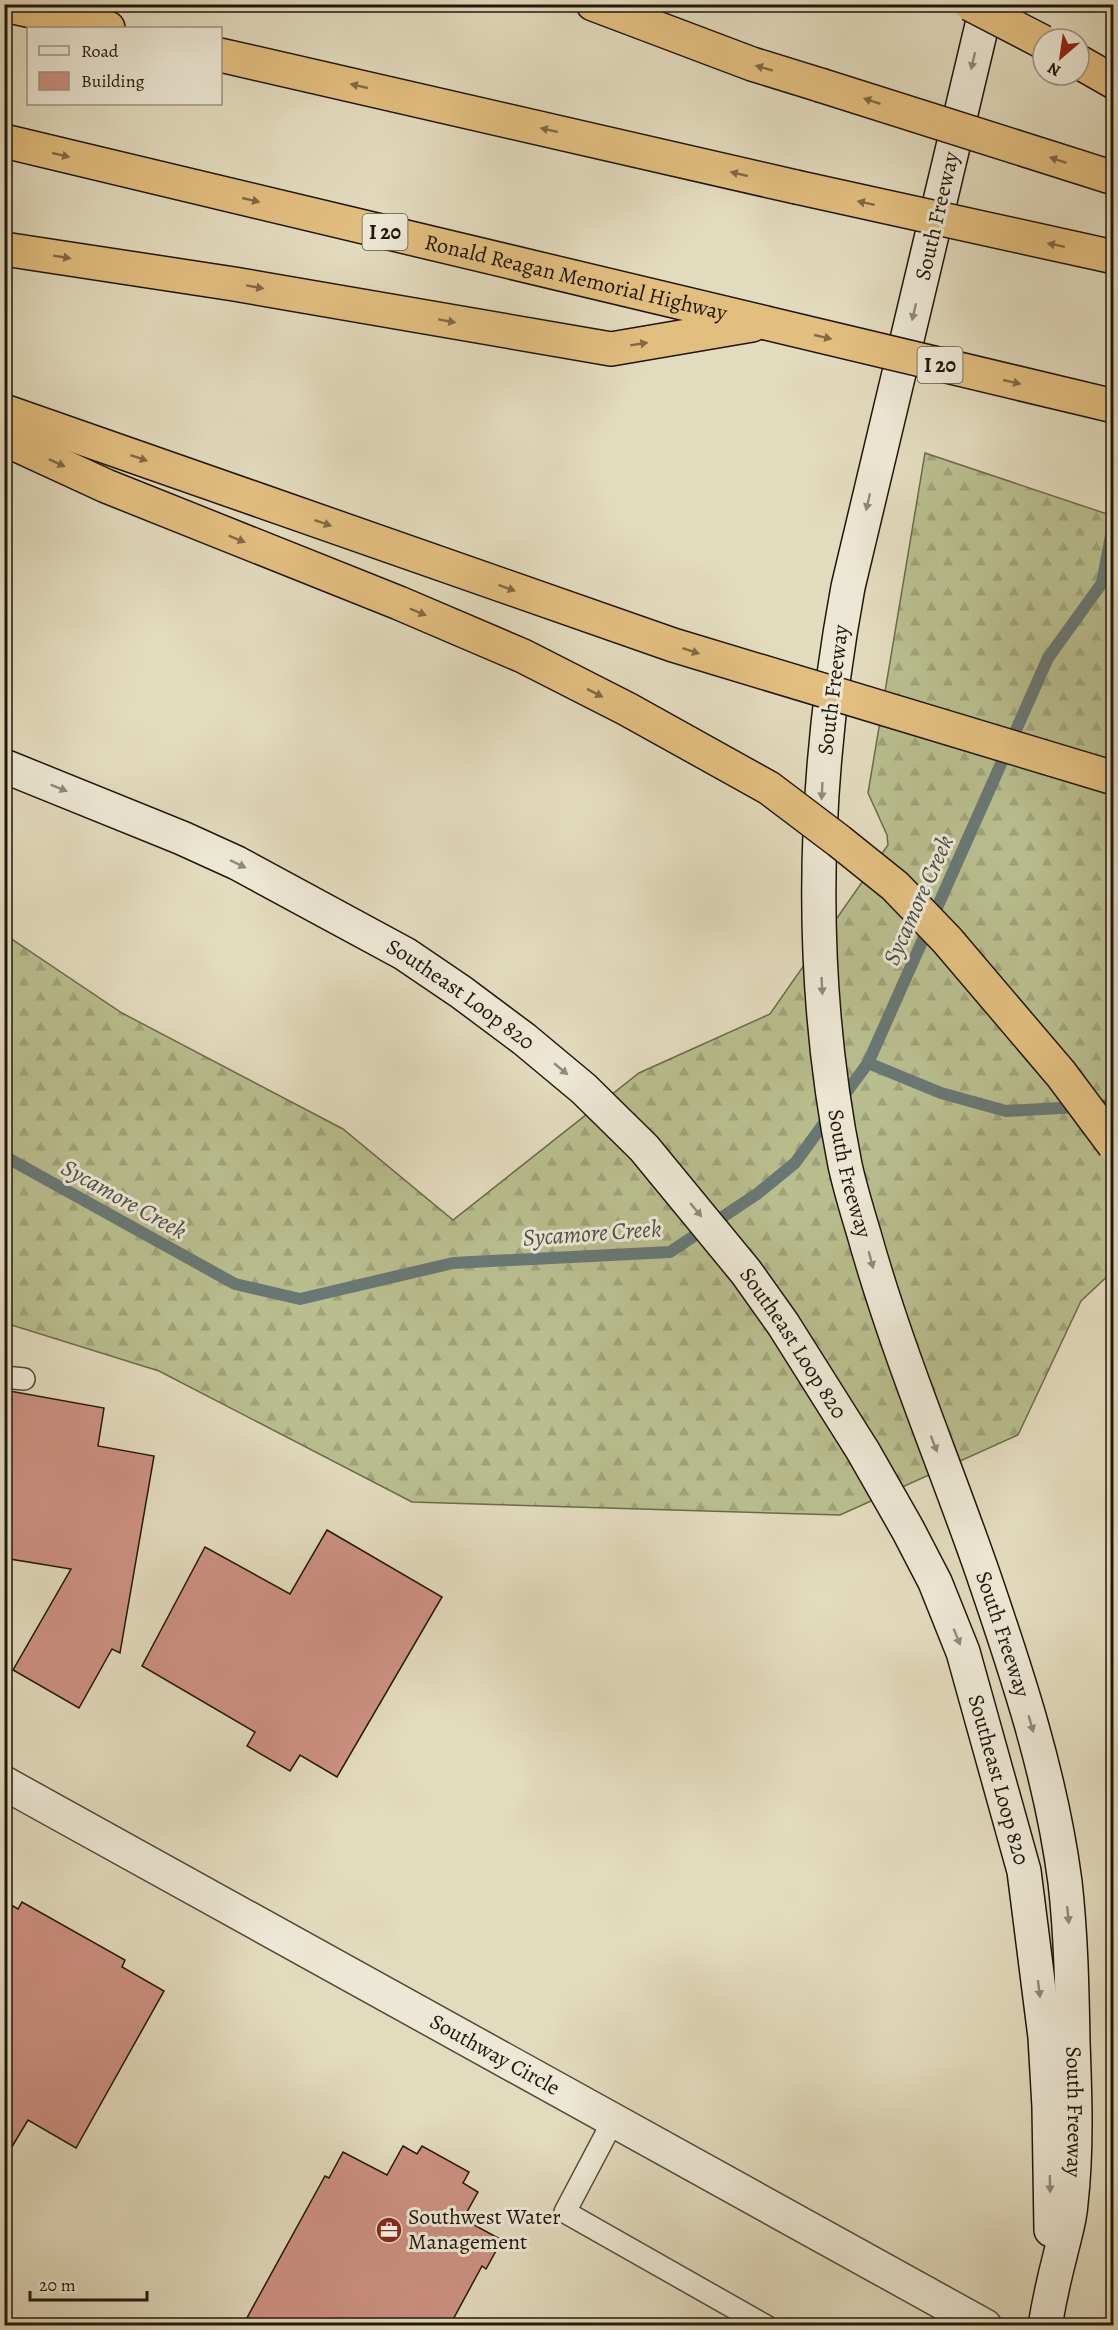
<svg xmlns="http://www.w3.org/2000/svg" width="1118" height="2330" font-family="Alegreya,serif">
  <defs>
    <pattern id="forest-firs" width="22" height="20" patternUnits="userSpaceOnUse" patternTransform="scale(1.5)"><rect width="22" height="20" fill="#b9be8e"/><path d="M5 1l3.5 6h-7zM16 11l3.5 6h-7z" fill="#9fa379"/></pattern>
  </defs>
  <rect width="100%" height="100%" fill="#e3dbbe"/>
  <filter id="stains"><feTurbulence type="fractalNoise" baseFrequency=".00333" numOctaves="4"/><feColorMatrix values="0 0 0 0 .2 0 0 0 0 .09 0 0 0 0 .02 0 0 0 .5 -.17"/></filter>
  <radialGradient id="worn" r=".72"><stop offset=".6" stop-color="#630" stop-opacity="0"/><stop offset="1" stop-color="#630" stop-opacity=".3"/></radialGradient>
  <polygon fill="url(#forest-firs)" stroke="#6c6a4c" stroke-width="1.5" points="925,453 1113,516 1113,1271 1081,1301 1018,1435 840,1515 412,1502 159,1371 5,1323 4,934 122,1013 343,1129 453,1220 639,1073 770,1014 888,845 887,835 868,793"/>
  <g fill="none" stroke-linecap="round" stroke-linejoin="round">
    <g stroke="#697875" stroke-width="12">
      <polyline points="868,1063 941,1093 1006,1111 1114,1105"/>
      <polyline points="840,1101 868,1063 1048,658 1102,583 1114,520"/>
      <polyline points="4,1156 235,1284 300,1299 453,1263 670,1252 757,1194 795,1163 830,1115"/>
    </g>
  </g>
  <g fill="#cd9183" stroke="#20170b" stroke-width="1.5">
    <polygon points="4,1390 104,1408 98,1446 154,1456 120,1653 112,1649 79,1708 13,1670 71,1569 4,1558"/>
    <polygon points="327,1530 442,1597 337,1777 300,1755 290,1771 247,1746 255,1732 142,1666 205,1547 290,1594"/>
    <polygon points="4,1901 18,1909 22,1902 125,1960 122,1967 164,1991 76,2148 28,2120 4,2160"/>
    <polygon points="403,2146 417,2154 422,2146 469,2172 463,2183 478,2192 463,2219 502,2240 486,2269 482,2266 450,2325 243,2325 325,2176 329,2178 343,2152 387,2175"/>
  </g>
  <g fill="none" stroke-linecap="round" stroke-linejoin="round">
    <defs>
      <g id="lane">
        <polyline points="4,1377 24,1379"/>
        <polyline points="613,2121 565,2212 766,2326"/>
      </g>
      <g id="street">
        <path id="s1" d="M4 1783 985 2326"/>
      </g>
      <g id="secondary">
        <path id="s2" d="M987 4 848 587C813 777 807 975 845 1165 850 1188 857 1211 864 1234 896 1349 943 1459 982 1571 1017 1673 1051 1775 1065 1882 1071 1935 1072 1989 1073 2042 1075 2096 1077 2150 1071 2203 1070 2221 1064 2238 1060 2256 1054 2279 1049 2302 1045 2326"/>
        <path id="s3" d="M4 766 182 838 237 863 405 954 461 992 524 1039 584 1089 644 1148 746 1272 783 1324 863 1451 908 1530 935 1582 963 1652 1024 1871 1045 2037 1049 2107 1051 2230"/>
      </g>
      <g id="highway">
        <polyline points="593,4 752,64 820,85"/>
        <polyline points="4,5 108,28"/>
        <polyline points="220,55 796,187"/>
        <polyline points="1079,62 1114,82"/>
        <path id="s4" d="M4 141 766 323"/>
        <polyline points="4,249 234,284 611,349 752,325"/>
      </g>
    </defs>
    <use href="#lane" stroke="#514838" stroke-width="24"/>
    <use href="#street" stroke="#514838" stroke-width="36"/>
    <use href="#secondary" stroke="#20170b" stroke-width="36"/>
    <use href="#highway" stroke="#20170b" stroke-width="36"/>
    <use href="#lane" stroke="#ede8d5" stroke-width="21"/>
    <use href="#street" stroke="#ede8d5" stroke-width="33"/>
    <use href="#secondary" stroke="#ede8d5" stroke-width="33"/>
    <use href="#highway" stroke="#e2be7f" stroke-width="33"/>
    <defs>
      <g id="highway-bridge">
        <polyline points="970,4 1043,42"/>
        <polyline points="820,85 1114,178"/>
        <polyline points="796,187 1114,257"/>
        <polyline points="766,323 1114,406"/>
        <polyline points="4,411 673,645 1114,778"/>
        <polyline points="4,439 106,486 399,603 523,656 627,709 769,788 839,841 895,886 947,940 1061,1074 1114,1145"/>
      </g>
    </defs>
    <use href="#highway-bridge" stroke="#20170b" stroke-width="36" stroke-linecap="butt"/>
    <use href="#highway-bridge" stroke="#e2be7f" stroke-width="33"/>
  </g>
  <defs><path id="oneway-solid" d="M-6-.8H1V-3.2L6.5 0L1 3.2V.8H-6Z" transform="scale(1.5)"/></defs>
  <g fill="#918a7a">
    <use href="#oneway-solid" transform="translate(973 61) rotate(103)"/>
    <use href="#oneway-solid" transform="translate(914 312) rotate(103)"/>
    <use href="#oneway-solid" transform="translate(868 502) rotate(103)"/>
    <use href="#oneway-solid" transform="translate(59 788) rotate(22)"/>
    <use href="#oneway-solid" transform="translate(822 791) rotate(93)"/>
    <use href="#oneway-solid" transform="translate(238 864) rotate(26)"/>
    <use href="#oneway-solid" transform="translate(822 986) rotate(87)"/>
    <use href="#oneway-solid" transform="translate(561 1069) rotate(40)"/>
    <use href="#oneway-solid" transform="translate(696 1210) rotate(50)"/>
    <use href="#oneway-solid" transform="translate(871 1260) rotate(75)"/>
    <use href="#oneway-solid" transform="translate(934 1444) rotate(69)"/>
    <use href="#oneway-solid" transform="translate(957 1637) rotate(68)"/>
    <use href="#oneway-solid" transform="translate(1031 1724) rotate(74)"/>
    <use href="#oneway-solid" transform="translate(1068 1915) rotate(84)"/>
    <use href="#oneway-solid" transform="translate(1039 1989) rotate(83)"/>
    <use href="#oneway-solid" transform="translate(1050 2184) rotate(89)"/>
  </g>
  <g fill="#816a45">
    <use href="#oneway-solid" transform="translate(764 68) rotate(-164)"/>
    <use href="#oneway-solid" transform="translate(359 86) rotate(-167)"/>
    <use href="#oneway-solid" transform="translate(872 101) rotate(-162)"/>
    <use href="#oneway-solid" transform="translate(549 130) rotate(-167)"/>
    <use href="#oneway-solid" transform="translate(61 155) rotate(13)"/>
    <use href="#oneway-solid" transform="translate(1058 160) rotate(-162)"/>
    <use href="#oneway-solid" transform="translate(739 174) rotate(-167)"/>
    <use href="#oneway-solid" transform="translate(251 200) rotate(13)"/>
    <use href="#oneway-solid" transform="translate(866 203) rotate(-168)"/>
    <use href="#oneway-solid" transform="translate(1056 245) rotate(-168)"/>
    <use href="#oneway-solid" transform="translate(62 257) rotate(9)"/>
    <use href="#oneway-solid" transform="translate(255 287) rotate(10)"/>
    <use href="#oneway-solid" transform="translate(447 321) rotate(10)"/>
    <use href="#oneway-solid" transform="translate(823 337) rotate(13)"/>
    <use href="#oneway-solid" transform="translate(639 344) rotate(-9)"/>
    <use href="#oneway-solid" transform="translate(1012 382) rotate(13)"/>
    <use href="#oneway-solid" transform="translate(139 458) rotate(19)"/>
    <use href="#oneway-solid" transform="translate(57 463) rotate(25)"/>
    <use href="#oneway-solid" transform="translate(323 523) rotate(19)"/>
    <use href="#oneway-solid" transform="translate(237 539) rotate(22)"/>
    <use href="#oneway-solid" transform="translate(507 588) rotate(20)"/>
    <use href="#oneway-solid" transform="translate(418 612) rotate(23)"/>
    <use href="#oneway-solid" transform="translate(691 651) rotate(18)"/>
    <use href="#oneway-solid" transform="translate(595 693) rotate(27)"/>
  </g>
  <defs>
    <symbol id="office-disc" viewBox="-11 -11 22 22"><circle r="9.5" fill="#8f2418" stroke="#ede8d5"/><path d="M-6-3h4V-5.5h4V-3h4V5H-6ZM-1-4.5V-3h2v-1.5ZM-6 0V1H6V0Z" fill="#fff"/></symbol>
  </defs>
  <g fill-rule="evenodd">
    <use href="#office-disc" x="374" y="2215" width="30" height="30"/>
  </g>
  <g text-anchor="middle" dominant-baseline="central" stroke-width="6" stroke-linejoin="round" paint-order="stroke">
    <g fill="#ede8d5" stroke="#5e5648" stroke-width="1.5">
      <rect x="362.5" y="214" width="45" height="36" rx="4.5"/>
      <rect x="917.5" y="347" width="45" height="36" rx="4.5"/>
    </g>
    <g font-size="21" font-weight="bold" fill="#20170b">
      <text x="385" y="232">I 20</text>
      <text x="940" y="365">I 20</text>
    </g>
    <g font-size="22" fill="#20170b" stroke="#ede8d5">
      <text transform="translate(937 216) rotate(-77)">South Freeway</text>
      <text stroke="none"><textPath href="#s4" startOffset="588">Ronald Reagan Memorial Highway</textPath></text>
      <text transform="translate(833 690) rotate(-83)">South Freeway</text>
      <text stroke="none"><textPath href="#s3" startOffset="512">Southeast Loop 820</textPath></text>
      <text stroke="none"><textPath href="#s2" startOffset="1190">South Freeway</textPath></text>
      <text stroke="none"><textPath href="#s3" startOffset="998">Southeast Loop 820</textPath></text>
      <text stroke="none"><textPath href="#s2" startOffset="1676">South Freeway</textPath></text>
      <text stroke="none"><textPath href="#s3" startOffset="1484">Southeast Loop 820</textPath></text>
      <text stroke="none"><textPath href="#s1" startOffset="561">Southway Circle</textPath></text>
      <text stroke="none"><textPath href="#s2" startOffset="2162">South Freeway</textPath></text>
    </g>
    <g font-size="22" fill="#20170b" stroke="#ede8d5" text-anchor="start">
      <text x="408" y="2217">Southwest Water<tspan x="408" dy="25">Management</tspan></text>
    </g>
    <g font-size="24" font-style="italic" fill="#4a5049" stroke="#ede8d5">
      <text transform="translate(918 900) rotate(-66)">Sycamore Creek</text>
      <text transform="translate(124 1199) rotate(29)">Sycamore Creek</text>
      <text transform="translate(592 1233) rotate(-4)">Sycamore Creek</text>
    </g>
  </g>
  <rect width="1118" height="2330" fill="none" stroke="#e3dbbe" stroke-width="24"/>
  <rect x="6" y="6" width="1106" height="2318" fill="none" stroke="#20170b" stroke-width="3"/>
  <rect x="12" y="12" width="1094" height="2306" fill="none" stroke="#20170b" stroke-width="1.5"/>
  <rect x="27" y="27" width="195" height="78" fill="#ede8d5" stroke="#9b9484" stroke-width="1.5"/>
  <rect x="39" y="46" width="30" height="9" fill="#ede8d5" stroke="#9b9484" stroke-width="1.5"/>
  <text x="81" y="57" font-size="18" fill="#20170b">Road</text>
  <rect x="39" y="72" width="30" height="18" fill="#cd9183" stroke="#9b9484" stroke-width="1.5"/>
  <text x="81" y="87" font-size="18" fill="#20170b">Building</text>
  <g transform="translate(1061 57) rotate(209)"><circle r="28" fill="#ede8d5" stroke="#9b9484" stroke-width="1.5"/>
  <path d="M0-4.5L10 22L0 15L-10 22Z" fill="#8f2418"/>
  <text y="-9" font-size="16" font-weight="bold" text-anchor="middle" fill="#20170b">N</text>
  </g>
  <path d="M30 2291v9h117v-9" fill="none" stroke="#20170b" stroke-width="3"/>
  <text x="39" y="2291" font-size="18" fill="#20170b" stroke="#ede8d5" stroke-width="4.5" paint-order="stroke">20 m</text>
  <rect width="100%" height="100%" filter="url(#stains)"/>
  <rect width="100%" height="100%" fill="url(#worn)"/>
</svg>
